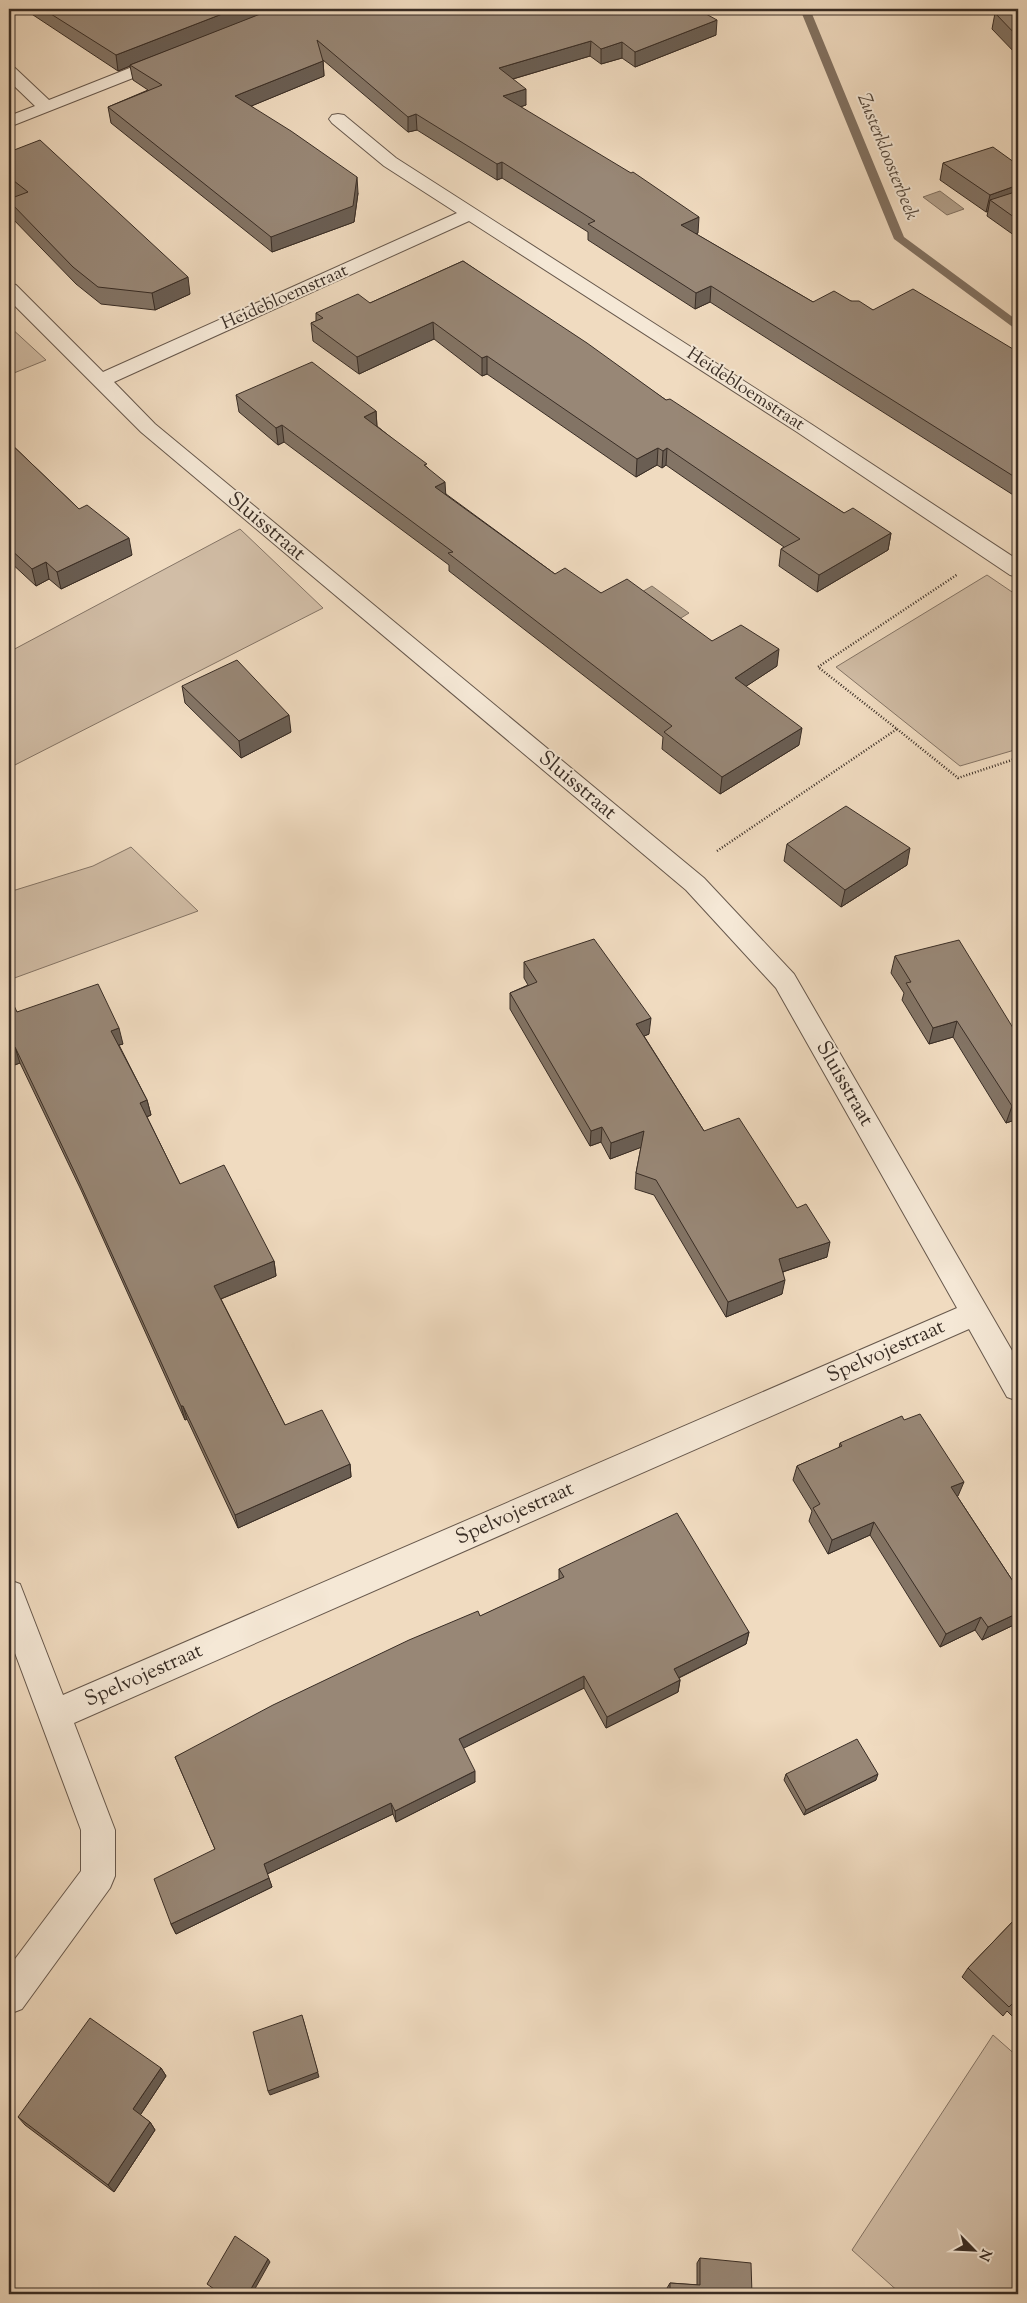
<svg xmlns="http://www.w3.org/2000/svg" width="1027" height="2303" font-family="'Sorts Mill Goudy',serif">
  <rect width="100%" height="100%" fill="#f0dbc0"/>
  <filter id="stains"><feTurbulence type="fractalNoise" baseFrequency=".004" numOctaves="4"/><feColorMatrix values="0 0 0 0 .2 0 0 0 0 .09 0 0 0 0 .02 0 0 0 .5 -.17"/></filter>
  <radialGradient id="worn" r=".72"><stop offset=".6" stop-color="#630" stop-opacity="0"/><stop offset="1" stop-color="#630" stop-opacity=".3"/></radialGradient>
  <g fill="#d1bda6" stroke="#857566">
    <polygon points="9,327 10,327 46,360 9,375"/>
    <polygon points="240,529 323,608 9,768 9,652"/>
    <polygon points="987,575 1018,596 1018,749 960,766 836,667"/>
    <polygon points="131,847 198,911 9,980 9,892 93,866"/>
    <polygon points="993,2035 1018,2057 1018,2294 901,2294 852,2250"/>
  </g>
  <g fill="#b2a08b" stroke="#827262">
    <polygon points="940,191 964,209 947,215 923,197"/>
    <polygon points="652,586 689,613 673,623 635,596"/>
  </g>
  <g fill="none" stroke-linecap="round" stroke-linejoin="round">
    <polygon fill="#827262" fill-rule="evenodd" points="800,9 810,9 904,237 1018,321 1018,329 1014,328 894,239"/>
    <defs>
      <g id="street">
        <polygon points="165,54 171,55 173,59 171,63 9,127 9,116 35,106 9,81 9,67 15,68 49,100"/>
        <polygon points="338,114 344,115 396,158 811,424 1018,560 1018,577 1010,575 797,432 469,221 114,382 155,424 704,878 794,974 1018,1361 1018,1401 1007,1397 969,1329 74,1723 115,1830 115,1876 110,1888 22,2009 9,2014 9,1967 81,1871 81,1830 9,1637 9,1580 20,1584 63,1695 957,1308 776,988 686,890 141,432 9,300 9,283 16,285 103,372 457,213 384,166 332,123 329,119 332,115"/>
      </g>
    </defs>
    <use href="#street" stroke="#67584c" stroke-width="2"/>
    <g stroke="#392d25" stroke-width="2.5" stroke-dasharray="1 2" stroke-linecap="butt">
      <polyline points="897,729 958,778 1018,758"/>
      <polyline points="717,851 897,729 818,667 958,574"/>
    </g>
    <use href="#street" fill="#f5e8d6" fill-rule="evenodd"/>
  </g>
  <g fill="#837465" stroke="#392d25">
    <polygon points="24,9 697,9 716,35 635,67 622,58 601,64 590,56 513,79 526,105 520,107 698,233 696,234 813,302 851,301 873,310 1018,352 1018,498 710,302 695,309 588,240 588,232 502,178 497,180 417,130 408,132 323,60 324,76 251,106 358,193 354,222 272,252 111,123 108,107 148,90 133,80 130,66 118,71"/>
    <polygon points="1018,10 1018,56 992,29 995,13"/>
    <polygon points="9,152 190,294 155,310 101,304 76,284 10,216 9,208 9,199 15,197 9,191"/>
    <polygon points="943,163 1018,165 1018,238 987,216 988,211 986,212 940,180"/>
    <polygon points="463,261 666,400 844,513 891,533 888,550 817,592 779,566 781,549 784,547 666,465 662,468 657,465 636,477 487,374 482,376 434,339 359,374 313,341 311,323 316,321 316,313 370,303"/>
    <polygon points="236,395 376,411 377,426 428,468 446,494 555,574 601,593 712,641 777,666 746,686 799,745 720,794 662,749 663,737 449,571 449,565 284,442 278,445 239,412"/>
    <polygon points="9,442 79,509 132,555 61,589 49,579 36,586 9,561"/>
    <polygon points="182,686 291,732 241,758 185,703"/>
    <polygon points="787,844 907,865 841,907 784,861"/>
    <polygon points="895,956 1018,1036 1018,1119 1006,1123 953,1037 929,1044 902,1000 904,993 891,973"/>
    <polygon points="524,962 649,1034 644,1036 704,1131 827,1257 783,1272 782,1294 726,1317 654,1195 635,1189 636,1173 641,1147 610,1159 601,1142 590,1146 510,1009 510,993 528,985 524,978"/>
    <polygon points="17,1012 123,1044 119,1045 147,1100 151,1115 147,1117 180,1184 274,1261 276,1276 221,1299 285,1425 350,1464 351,1477 238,1528 187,1419 185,1420 81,1190 20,1063 9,1067"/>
    <polygon points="840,1443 958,1496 957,1496 1018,1589 1018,1623 982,1640 975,1630 940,1647 870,1535 828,1554 809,1521 812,1511 793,1480 797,1466 839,1448"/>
    <polygon points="559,1569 749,1632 746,1644 679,1678 680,1680 678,1692 606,1728 584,1688 463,1748 475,1782 396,1822 393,1814 267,1874 272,1887 176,1934 171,1924 215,1849 175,1757 559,1580"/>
    <polygon points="786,1774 876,1780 804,1815 784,1780"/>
    <polygon points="1018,1916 1018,2022 1007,2011 1003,2016 962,1977 968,1968"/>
    <polygon points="161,2068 166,2076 140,2115 150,2122 155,2130 114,2192 25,2125 18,2117"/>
    <polygon points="700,2258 752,2294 667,2294 667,2288 670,2283 697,2285 697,2263"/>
  </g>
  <g fill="#6a5e53" stroke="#392d25">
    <polygon points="235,9 276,9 130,65 130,66 118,71 116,55"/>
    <polygon points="717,20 716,35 635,67 635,52"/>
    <polygon points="591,41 590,56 499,83 499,68"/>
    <polygon points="622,42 622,58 601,64 601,49"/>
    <polygon points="323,61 324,76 237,112 235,96"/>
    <polygon points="526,89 526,105 503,112 503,96"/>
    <polygon points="416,114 417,130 408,132 408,117"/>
    <polygon points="502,162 502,178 497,180 497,164"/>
    <polygon points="357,177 358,193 354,222 272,252 271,237"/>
    <polygon points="1018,185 1018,201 990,200 988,211 986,212 990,195"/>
    <polygon points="699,217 698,233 680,241 681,225"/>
    <polygon points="188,277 190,294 155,310 152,293"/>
    <polygon points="711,286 710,302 695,309 696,293"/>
    <polygon points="433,322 434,339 359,374 357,357"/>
    <polygon points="487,356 487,374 482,376 482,358"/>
    <polygon points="376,411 377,428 364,417"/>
    <polygon points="282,425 284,442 278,445 276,428"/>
    <polygon points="658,448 657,465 636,477 637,459"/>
    <polygon points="667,448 666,465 662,468 663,451"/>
    <polygon points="445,482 446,499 435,487"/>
    <polygon points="891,533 888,550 817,592 819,575"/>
    <polygon points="129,538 132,555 61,589 57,572"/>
    <polygon points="46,562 49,579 36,586 32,569"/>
    <polygon points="779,649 777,666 733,695 735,678"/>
    <polygon points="289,715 291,732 241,758 239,741"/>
    <polygon points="802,728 799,745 720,794 722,777"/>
    <polygon points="910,848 907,865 841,907 845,890"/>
    <polygon points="651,1018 649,1034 635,1040 636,1024"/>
    <polygon points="957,1021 953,1037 929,1044 933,1028"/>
    <polygon points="119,1028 123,1044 115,1046 111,1031"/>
    <polygon points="15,1047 20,1063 9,1067 9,1049"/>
    <polygon points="147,1100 151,1115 143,1118 140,1103"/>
    <polygon points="1018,1104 1018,1119 1006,1123 1012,1106"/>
    <polygon points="602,1127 601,1142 590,1146 591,1131"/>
    <polygon points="644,1131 642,1147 610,1159 611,1143"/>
    <polygon points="830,1242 827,1257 776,1274 779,1259"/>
    <polygon points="274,1261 276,1276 218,1300 214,1286"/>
    <polygon points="785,1280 782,1294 726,1317 728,1302"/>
    <polygon points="181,1406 183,1406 187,1419 185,1420"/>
    <polygon points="350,1464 351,1477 238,1528 235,1515"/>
    <polygon points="964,1482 958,1496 946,1501 951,1487"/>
    <polygon points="874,1522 870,1535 828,1554 832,1540"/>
    <polygon points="1018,1613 1018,1623 982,1640 988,1627"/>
    <polygon points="981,1617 975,1630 940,1647 946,1634"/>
    <polygon points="749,1632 746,1644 672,1681 674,1669"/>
    <polygon points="584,1676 584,1688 460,1750 459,1739"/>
    <polygon points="680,1680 678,1692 606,1728 607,1717"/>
    <polygon points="475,1771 475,1782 396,1822 395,1811"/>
    <polygon points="878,1774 876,1780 804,1815 806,1810"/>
    <polygon points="391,1803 393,1814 267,1874 264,1864"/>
    <polygon points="269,1878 272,1887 176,1934 171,1924"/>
    <polygon points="303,2019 319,2077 270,2095 268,2091"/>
    <polygon points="161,2068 166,2076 139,2117 133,2109"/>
    <polygon points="150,2122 155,2130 114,2192 108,2185"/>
    <polygon points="268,2259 270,2262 252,2294 248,2294"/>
  </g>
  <g fill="#988776" stroke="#392d25">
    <polygon points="43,9 235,9 116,55"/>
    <polygon points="273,9 697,9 717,20 635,52 622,42 601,49 591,41 499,68 526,89 503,96 631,173 633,172 699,217 681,225 813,302 834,291 851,301 859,301 873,310 913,289 1018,352 1018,479 711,286 696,293 588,224 595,221 502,162 497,164 416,114 408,117 317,40 323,61 235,96 291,131 357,177 353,206 271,237 108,107 162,85 130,65"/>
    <polygon points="1018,10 1018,37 995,13"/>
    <polygon points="40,140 188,277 152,293 98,287 73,267 9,201 9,199 28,192 9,177 9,152"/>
    <polygon points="993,147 1018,165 1018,185 990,195 943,163"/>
    <polygon points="1018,191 1018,220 990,200"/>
    <polygon points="463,261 587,343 666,400 670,399 844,513 853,508 891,533 819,575 781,549 800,539 667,448 663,451 658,448 637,459 487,356 482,358 433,322 357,357 311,323 323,318 316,313 358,294 370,303"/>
    <polygon points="312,362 376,411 364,417 427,464 424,465 445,482 435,487 555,574 565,568 601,593 627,579 712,641 741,625 779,649 735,678 802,728 722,777 664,732 672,726 448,553 453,552 282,425 276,428 236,395"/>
    <polygon points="9,442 79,509 87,505 129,538 57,572 46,562 32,569 9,548"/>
    <polygon points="237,660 289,715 239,741 182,686"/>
    <polygon points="846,806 910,848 845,890 787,844"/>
    <polygon points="594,939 651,1018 636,1024 704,1131 739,1118 797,1208 806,1204 830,1242 779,1259 785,1280 728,1302 656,1180 636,1173 644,1131 611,1143 602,1127 591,1131 510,993 537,982 524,962"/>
    <polygon points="959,940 1018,1036 1018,1104 1012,1106 957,1021 933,1028 906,983 911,982 895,956"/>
    <polygon points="98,984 119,1028 111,1031 147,1100 140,1103 180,1184 224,1165 274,1261 214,1286 285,1425 322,1410 350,1464 235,1515 183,1406 181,1406 76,1175 15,1047 9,1049 9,995 17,1012"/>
    <polygon points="920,1414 964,1482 951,1487 1018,1589 1018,1613 988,1627 981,1617 946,1634 874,1522 832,1540 813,1508 820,1504 797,1466 842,1446 840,1443 902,1416 904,1420"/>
    <polygon points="677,1513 749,1632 674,1669 680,1680 607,1717 584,1676 459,1739 475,1771 395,1811 391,1803 264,1864 269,1878 171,1924 154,1879 215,1849 175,1757 273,1705 409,1640 478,1611 480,1616 564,1577 559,1569"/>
    <polygon points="857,1739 878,1774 806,1810 786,1774"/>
    <polygon points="1018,1916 1018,2008 1013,2003 1009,2007 968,1968"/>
    <polygon points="302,2015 318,2072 268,2091 253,2032"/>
    <polygon points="90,2018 161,2068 133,2109 150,2122 108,2185 18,2117"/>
    <polygon points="235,2236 268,2259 248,2294 221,2294 207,2284"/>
    <polygon points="700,2258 751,2263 752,2294 670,2294 670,2283 700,2285"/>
    <polygon points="840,2290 870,2294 840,2294"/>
  </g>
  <g text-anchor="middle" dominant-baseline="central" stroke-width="4" stroke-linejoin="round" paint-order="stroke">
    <g font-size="18" fill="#392d25" stroke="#f5e8d6">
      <text transform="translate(285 298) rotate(-24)">Heidebloemstraat</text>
      <text transform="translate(745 390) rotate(33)">Heidebloemstraat</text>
    </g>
    <g font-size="19" font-style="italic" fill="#574a3e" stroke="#f5e8d6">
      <text transform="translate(887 157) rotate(68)">Zusterkloosterbeek</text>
    </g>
    <g font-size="21" fill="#392d25" stroke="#f5e8d6">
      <text transform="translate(266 527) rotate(40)">Sluisstraat</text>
      <text transform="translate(577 786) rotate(40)">Sluisstraat</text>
      <text transform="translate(844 1084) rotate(60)">Sluisstraat</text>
      <text transform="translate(886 1352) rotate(-24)">Spelvojestraat</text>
      <text transform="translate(515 1514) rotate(-24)">Spelvojestraat</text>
      <text transform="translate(144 1676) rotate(-24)">Spelvojestraat</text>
    </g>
  </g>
  <rect width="1027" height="2303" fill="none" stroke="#f0dbc0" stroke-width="30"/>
  <rect x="10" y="10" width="1007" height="2283" fill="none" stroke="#392d25" stroke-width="2.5"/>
  <rect x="15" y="15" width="997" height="2273" fill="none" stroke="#392d25"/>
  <g transform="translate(974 2250) rotate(114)" stroke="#f5e8d6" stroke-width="4" paint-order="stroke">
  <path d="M0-4L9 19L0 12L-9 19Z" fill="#392d25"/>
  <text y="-8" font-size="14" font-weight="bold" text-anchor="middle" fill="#392d25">N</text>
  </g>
  <rect width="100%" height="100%" filter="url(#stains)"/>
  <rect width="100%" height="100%" fill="url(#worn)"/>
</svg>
